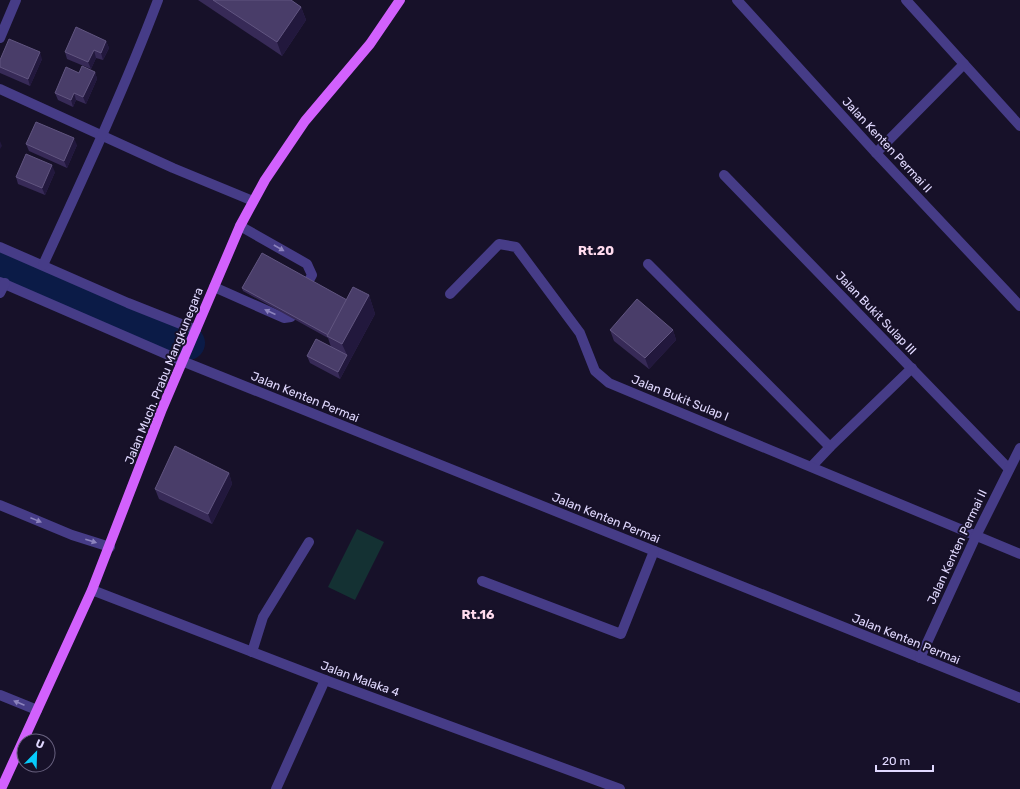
<svg xmlns="http://www.w3.org/2000/svg" width="1020" height="789" font-family="Rubik,sans-serif">
  <rect width="100%" height="100%" fill="#171129"/>
  <polygon fill="#143133" points="357,529 384,542 355,600 328,587"/>
  <g fill="none" stroke-linecap="round" stroke-linejoin="round">
    <polyline stroke="#0b1b47" stroke-width="34" points="0,264 149,329 188,343"/>
    <g stroke="#463c87" stroke-width="10">
      <polyline points="737,0 876,153 1020,306"/>
      <polyline points="906,0 1020,126"/>
      <polyline points="0,38 16,0"/>
      <polyline points="0,89 173,168 253,201"/>
      <polyline points="876,153 964,64"/>
      <polyline points="724,175 1009,469"/>
      <polyline points="240,226 307,264 312,275 304,290"/>
      <polyline points="0,247 128,303 196,330"/>
      <polyline points="648,264 830,447 812,466"/>
      <path d="M43 265C83 178 124 90 158 0"/>
      <polyline points="0,282 182,361 1020,698"/>
      <polyline points="214,287 284,318 291,317 296,307"/>
      <polyline points="0,293 5,283"/>
      <polyline points="450,294 499,244 516,247 580,333 595,371 609,383 1020,554"/>
      <polyline points="830,447 912,368"/>
      <polyline points="0,505 72,535 110,547"/>
      <polyline points="482,581 621,634 654,551"/>
      <polyline points="92,590 325,680 620,789"/>
      <polyline points="252,652 263,617 309,542"/>
      <polyline points="920,658 976,536 1020,448"/>
      <polyline points="0,695 37,710"/>
      <polyline points="276,789 325,680"/>
    </g>
    <polyline stroke="#d261fd" stroke-width="10" points="1,789 92,590 162,409 240,226 265,180 305,121 370,44 400,0"/>
  </g>
  <g fill="#372a57">
    <polygon points="198,0 291,0 301,7 306,20 282,56"/>
    <polygon points="106,41 109,48 103,60 96,58 91,69 67,59 65,52"/>
    <polygon points="42,59 30,86 0,73 0,60"/>
    <polygon points="95,72 97,79 86,104 76,100 73,107 58,100 55,93 79,73"/>
    <polygon points="26,144 77,145 67,168 29,151"/>
    <polygon points="55,172 45,195 18,184 16,177"/>
    <polygon points="242,288 347,300 369,295 375,314 340,379 310,363 307,356 331,347 328,338 243,291"/>
    <polygon points="610,330 673,330 676,340 649,369 614,341"/>
    <polygon points="229,473 232,484 212,524 159,499 155,489"/>
  </g>
  <g fill="#22183d">
    <polygon points="301,7 306,20 282,56 277,42"/>
    <polygon points="106,41 109,48 103,60 101,53"/>
    <polygon points="94,50 96,58 91,69 88,62"/>
    <polygon points="40,52 42,59 30,86 28,79"/>
    <polygon points="95,72 97,79 86,104 83,97"/>
    <polygon points="74,93 76,100 73,107 71,100"/>
    <polygon points="74,138 77,145 67,168 64,161"/>
    <polygon points="0,141 2,146 0,149"/>
    <polygon points="52,165 55,172 45,195 42,188"/>
    <polygon points="369,295 375,314 340,379 338,372 347,355 342,344"/>
    <polygon points="673,330 676,340 649,369 645,358"/>
    <polygon points="229,473 232,484 212,524 208,514"/>
  </g>
  <g fill="#493d69" stroke="#615580">
    <polygon points="213,0 291,0 301,7 277,42"/>
    <polygon points="76,27 106,41 101,53 94,50 88,62 65,52"/>
    <polygon points="9,39 40,52 28,79 0,67 0,60"/>
    <polygon points="82,66 95,72 83,97 74,93 71,100 55,93 66,67 79,73"/>
    <polygon points="36,122 74,138 64,161 26,144"/>
    <polygon points="26,154 52,165 42,188 16,177"/>
    <polygon points="262,253 347,300 328,335 242,288"/>
    <polygon points="353,287 369,295 342,344 327,336"/>
    <polygon points="637,299 673,330 645,358 610,330"/>
    <polygon points="316,339 347,355 338,372 307,356"/>
    <polygon points="175,446 229,473 208,514 155,489"/>
  </g>
  <defs><path id="oneway-solid" d="M-6-.8H1V-3.2L6.5 0L1 3.2V.8H-6Z"/></defs>
  <g fill="#8c83bd">
    <use href="#oneway-solid" transform="translate(279 248) rotate(30)"/>
    <use href="#oneway-solid" transform="translate(270 312) rotate(-156)"/>
    <use href="#oneway-solid" transform="translate(36 520) rotate(22)"/>
    <use href="#oneway-solid" transform="translate(91 541) rotate(18)"/>
    <use href="#oneway-solid" transform="translate(19 703) rotate(-157)"/>
  </g>
  <g text-anchor="middle" dominant-baseline="central" stroke-width="4" stroke-linejoin="round" paint-order="stroke">
    <g font-size="12" fill="#e1d9ff" stroke="#171129">
      <text transform="translate(887 145) rotate(47)">Jalan Kenten Permai II</text>
      <text transform="translate(876 313) rotate(46)">Jalan Bukit Sulap III</text>
      <text transform="translate(164 376) rotate(-68)">Jalan Much. Prabu Mangkunegara</text>
      <text transform="translate(305 397) rotate(22)">Jalan Kenten Permai</text>
      <text transform="translate(680 398) rotate(22)">Jalan Bukit Sulap I</text>
      <text transform="translate(606 518) rotate(22)">Jalan Kenten Permai</text>
      <text transform="translate(957 547) rotate(-65)">Jalan Kenten Permai II</text>
      <text transform="translate(906 639) rotate(22)">Jalan Kenten Permai</text>
      <text transform="translate(360 679) rotate(20)">Jalan Malaka 4</text>
    </g>
    <g font-size="13" font-weight="bold" fill="#ffdbee" stroke="#171129">
      <text x="596" y="250">Rt.20</text>
      <text x="478" y="614">Rt.16</text>
    </g>
  </g>
  <g transform="translate(36 753) rotate(23)"><circle r="19" fill="#171129" stroke="#68617f"/>
  <path d="M0-3L7 15L0 10L-7 15Z" fill="#07ccfc"/>
  <text y="-6" font-size="11" font-weight="bold" text-anchor="middle" fill="#e1d9ff">U</text>
  </g>
  <path d="M876 765v6h57v-6" fill="none" stroke="#e1d9ff" stroke-width="2"/>
  <text x="882" y="765" font-size="12" fill="#e1d9ff" stroke="#171129" stroke-width="3" paint-order="stroke">20 m</text>
</svg>
